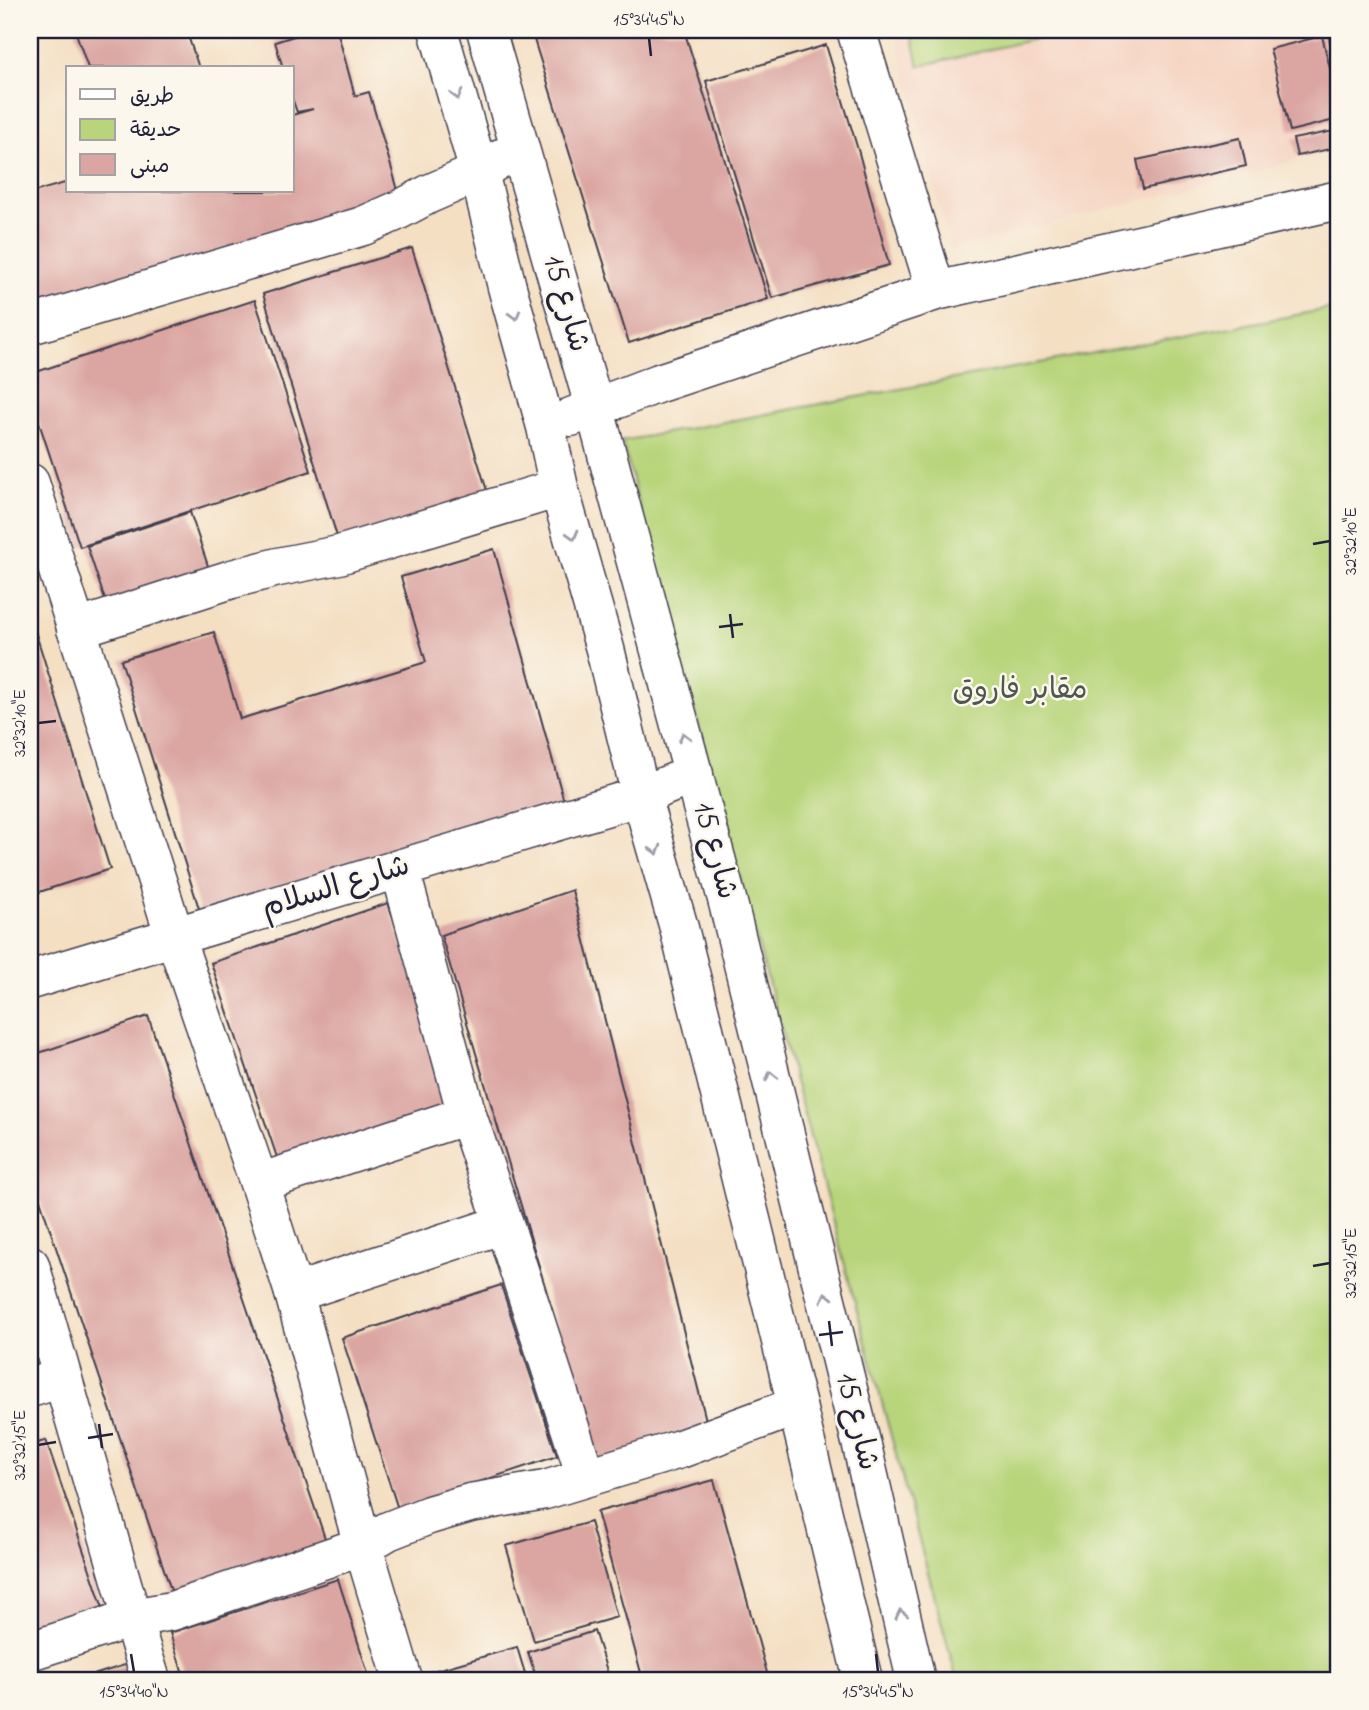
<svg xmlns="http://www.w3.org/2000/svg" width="1369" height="1710" font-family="'Indie Flower','Playpen Sans Arabic',sans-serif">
  <rect width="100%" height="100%" fill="#fbf7ec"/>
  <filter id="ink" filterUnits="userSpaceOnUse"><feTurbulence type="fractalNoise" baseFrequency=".0143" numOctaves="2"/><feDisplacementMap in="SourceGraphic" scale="14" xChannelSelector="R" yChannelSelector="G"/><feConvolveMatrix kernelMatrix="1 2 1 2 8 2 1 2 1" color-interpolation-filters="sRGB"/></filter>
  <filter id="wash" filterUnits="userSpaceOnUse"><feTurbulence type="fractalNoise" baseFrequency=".00686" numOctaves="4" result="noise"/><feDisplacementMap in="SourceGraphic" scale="28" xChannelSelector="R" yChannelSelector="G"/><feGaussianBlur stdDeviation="1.57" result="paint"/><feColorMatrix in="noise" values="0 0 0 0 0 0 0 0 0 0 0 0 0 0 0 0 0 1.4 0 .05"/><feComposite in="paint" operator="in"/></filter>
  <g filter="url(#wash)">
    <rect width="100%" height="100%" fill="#f4dfc3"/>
    <polygon fill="#f5d3c1" points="895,30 1339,30 1339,149 951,250"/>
    <g fill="#b8d57c" stroke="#6d7c5c" stroke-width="2">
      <polygon points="911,30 1073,30 919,66"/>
      <polygon points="1339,307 1339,1680 957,1680 622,441"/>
    </g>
    <g id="blocks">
      <g fill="#dba6a2">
        <polygon points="75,30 186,30 199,68 88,68"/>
        <polygon points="313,30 337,30 355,96 369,92 403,207 30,317 30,193 68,182 68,191 292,191 292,115 313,109 297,112 292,98 292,68 283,68 275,42"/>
        <polygon points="531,30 684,30 768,299 629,343"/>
        <polygon points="1327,30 1339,30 1339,74 1338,74"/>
        <polygon points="1322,36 1339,104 1339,119 1290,131 1270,49"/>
        <polygon points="826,45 859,153 889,265 772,298 706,81"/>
        <polygon points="1339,130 1339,147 1297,156 1293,139"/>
        <polygon points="1240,138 1246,166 1143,189 1137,160"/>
        <polygon points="412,248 492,507 342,553 263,294"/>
        <polygon points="255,300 311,471 80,547 30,395 30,374"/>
        <polygon points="190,512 213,581 110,615 87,546"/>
        <polygon points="494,549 565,805 202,918 121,660 214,632 240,719 426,662 401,577"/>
        <polygon points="30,615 110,869 30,895"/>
        <polygon points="572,890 710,1436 599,1469 441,935"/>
        <polygon points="388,903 458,1107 281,1169 211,963"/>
        <polygon points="148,1016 331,1556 177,1608 30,1170 30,1056"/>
        <polygon points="501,1285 557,1456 398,1509 342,1338"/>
        <polygon points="46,1440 107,1620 30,1646 30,1446"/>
        <polygon points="714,1480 769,1680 643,1680 597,1512"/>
        <polygon points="590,1522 617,1617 534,1641 506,1546"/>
        <polygon points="338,1579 370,1680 185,1680 170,1633"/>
        <polygon points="594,1631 610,1680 537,1680 528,1652"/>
        <polygon points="517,1647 527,1680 420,1680 419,1675"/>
        <polygon points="134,1662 140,1680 78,1680"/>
      </g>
    </g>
  </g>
  <g filter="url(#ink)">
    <use href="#blocks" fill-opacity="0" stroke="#423e4f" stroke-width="2"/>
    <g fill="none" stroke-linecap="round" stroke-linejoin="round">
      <defs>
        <g id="minor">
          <polyline points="438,30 479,172 507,287 546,427 559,488 605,649 641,796 679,928 797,1406 863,1680"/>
          <polyline points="486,30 594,406 728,903 863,1450 916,1680"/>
          <polyline points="856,30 936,291"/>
          <polyline points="30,325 363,226 397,211 429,194 479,172 501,158"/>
          <polyline points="571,417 659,383 936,291 1339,200"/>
          <polyline points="30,483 175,937 259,1183 294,1293 363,1546 403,1680"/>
          <polyline points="76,629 232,579 278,567 339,555 559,488"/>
          <polyline points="400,869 467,1115 504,1224 586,1477"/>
          <polyline points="30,980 641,796 694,774"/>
          <polyline points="259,1183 467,1115"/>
          <polyline points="30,1265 132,1618 151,1680"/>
          <polyline points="294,1293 504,1224"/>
          <polyline points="30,1388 62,1378"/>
          <polyline points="30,1651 132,1618 172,1611 363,1546 388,1531 429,1515 470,1503 545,1490 680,1449 797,1406"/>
        </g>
      </defs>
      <use href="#minor" stroke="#423e4f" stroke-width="41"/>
      <use href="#minor" stroke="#fff" stroke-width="38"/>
    </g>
    <defs><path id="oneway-chevron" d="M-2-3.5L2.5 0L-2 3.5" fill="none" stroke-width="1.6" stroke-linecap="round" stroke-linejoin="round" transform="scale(1.75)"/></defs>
    <g stroke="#9c9ca7">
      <use href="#oneway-chevron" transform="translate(457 95) rotate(74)"/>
      <use href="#oneway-chevron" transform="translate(515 315) rotate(74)"/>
      <use href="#oneway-chevron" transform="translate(573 535) rotate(74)"/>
      <use href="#oneway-chevron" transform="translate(684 737) rotate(-105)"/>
      <use href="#oneway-chevron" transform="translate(656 850) rotate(74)"/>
      <use href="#oneway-chevron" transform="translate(771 1076) rotate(-104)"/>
      <use href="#oneway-chevron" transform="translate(826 1297) rotate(-104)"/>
      <use href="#oneway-chevron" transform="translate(901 1614) rotate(-103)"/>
    </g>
  </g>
  <path fill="none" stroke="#22223b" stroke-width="2.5" d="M649 38 651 56M1313 544 1330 541M730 614 733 638M719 627 743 624M38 723 56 721M1313 1266 1330 1263M829 1321 832 1346M819 1335 843 1332M99 1424 102 1448M88 1438 113 1434M38 1445 56 1442M131 1654 134 1672M876 1654 878 1672"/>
  <g text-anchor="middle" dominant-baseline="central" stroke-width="5" stroke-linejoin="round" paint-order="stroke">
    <g font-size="30" fill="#22223b" stroke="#fbf7ec">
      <text transform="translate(565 304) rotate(74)">شارع 15</text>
      <text transform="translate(714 851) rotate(75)">شارع 15</text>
      <text transform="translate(336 888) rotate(-17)">شارع السلام</text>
      <text transform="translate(856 1422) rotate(76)">شارع 15</text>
    </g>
    <g font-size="30" fill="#4f584e" stroke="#fbf7ec">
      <text x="1020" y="691">مقابر فاروق</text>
    </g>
  </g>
  <rect width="1369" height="1710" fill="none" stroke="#fbf7ec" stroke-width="77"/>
  <rect x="66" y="66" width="228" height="126" fill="#fbf7ec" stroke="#a4a2a5" stroke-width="2"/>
  <rect x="80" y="89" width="35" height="10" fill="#ffffff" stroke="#a4a2a5" stroke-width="2"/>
  <text x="130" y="102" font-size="21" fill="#22223b">طريق</text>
  <rect x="80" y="119" width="35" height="21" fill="#b8d57c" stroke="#a4a2a5" stroke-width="2"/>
  <text x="130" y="136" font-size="21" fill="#22223b">حديقة</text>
  <rect x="80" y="154" width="35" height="21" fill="#dba6a2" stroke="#a4a2a5" stroke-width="2"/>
  <text x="130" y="172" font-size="21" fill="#22223b">مبنى</text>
  <rect x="38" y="38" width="1292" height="1634" fill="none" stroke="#22223b" stroke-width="2.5"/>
  <g font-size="18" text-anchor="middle" fill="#22223b">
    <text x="649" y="25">15°34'45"N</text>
    <text transform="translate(1350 541) rotate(-90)" y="6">32°32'10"E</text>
    <text transform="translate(19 723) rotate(-90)" y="6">32°32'10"E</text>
    <text transform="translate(1350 1263) rotate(-90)" y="6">32°32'15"E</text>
    <text transform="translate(19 1445) rotate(-90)" y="6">32°32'15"E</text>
    <text x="134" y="1697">15°34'40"N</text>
    <text x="878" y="1697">15°34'45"N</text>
  </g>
</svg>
